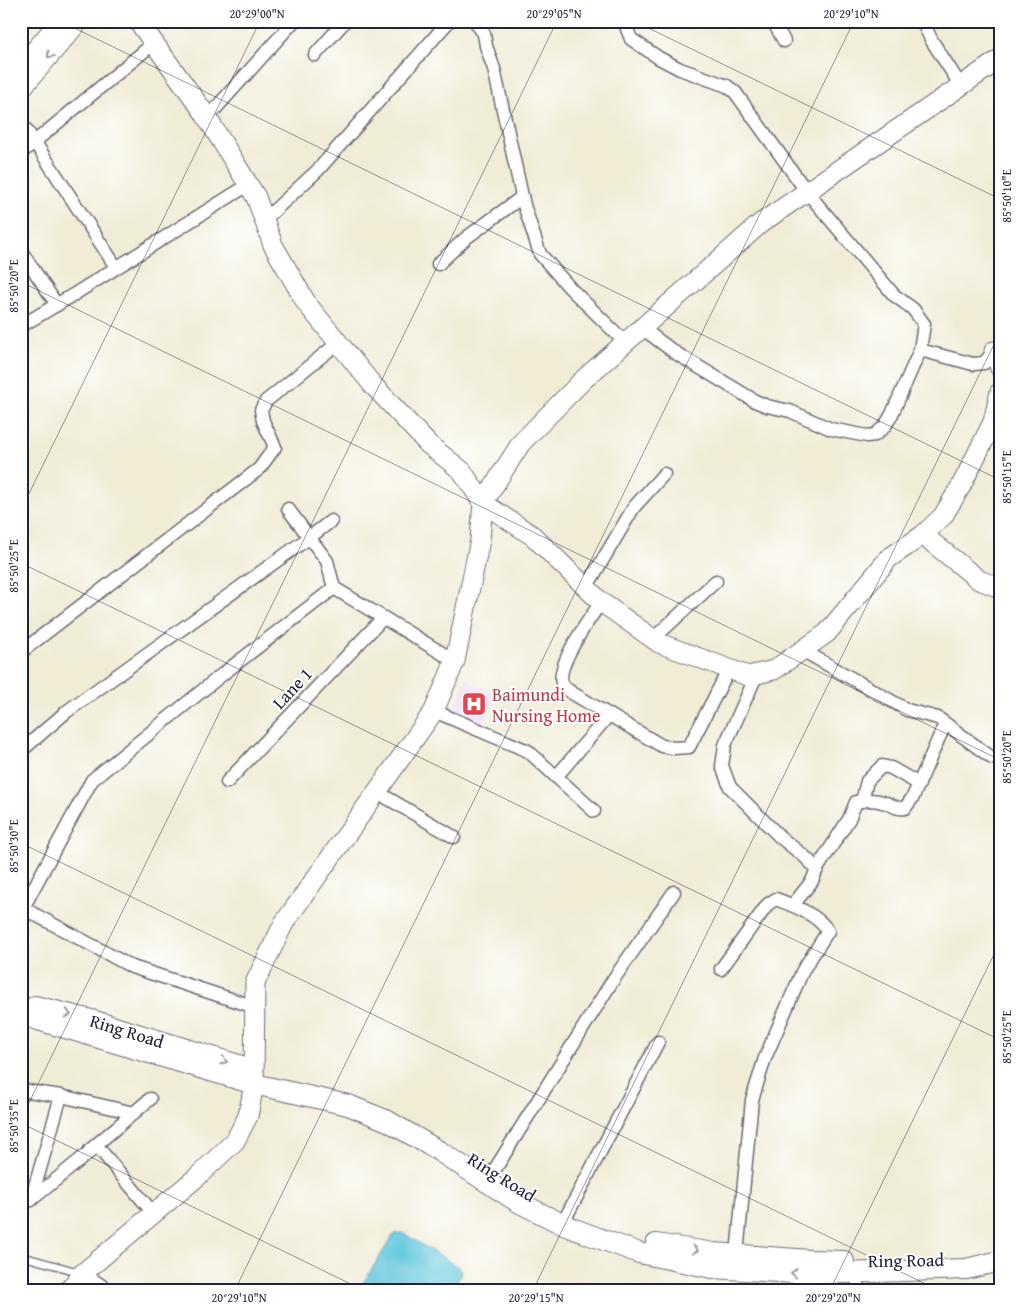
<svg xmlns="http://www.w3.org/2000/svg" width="1021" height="1311" font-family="'Gentium Book Plus',serif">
  <rect width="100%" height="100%" fill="#fff"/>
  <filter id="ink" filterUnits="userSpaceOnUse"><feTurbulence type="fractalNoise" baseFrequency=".02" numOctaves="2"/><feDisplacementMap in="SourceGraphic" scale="10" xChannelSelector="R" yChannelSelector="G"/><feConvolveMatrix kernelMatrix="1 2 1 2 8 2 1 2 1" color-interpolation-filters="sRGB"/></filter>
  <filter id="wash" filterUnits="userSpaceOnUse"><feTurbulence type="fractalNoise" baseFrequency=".0096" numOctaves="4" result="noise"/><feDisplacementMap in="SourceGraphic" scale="20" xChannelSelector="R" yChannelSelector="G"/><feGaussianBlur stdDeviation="1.12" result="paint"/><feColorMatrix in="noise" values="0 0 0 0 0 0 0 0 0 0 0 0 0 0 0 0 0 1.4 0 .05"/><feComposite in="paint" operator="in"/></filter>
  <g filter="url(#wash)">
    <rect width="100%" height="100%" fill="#f0ecd6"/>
    <polygon fill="#e7d2ef" points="467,680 498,695 482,725 452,712"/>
    <polygon fill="#5fc6dc" stroke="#40748c" points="403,1233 458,1267 461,1270 460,1276 452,1290 364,1290 363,1283 394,1234"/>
  </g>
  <g filter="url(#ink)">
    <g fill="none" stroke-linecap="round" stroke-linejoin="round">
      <defs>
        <polyline id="lane" points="21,1256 79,1272"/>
        <g id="street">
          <polyline points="475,21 484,34 486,46 494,69 524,205 540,254 570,288 626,343"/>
          <polyline points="627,21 627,29 631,39 659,58 680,69 727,86 735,92 807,192 894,295 913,309 924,324 920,350"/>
          <polyline points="773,21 784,41"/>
          <polyline points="922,21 932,41 961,86"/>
          <polyline points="315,55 345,21"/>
          <polyline points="207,118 294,21"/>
          <polyline points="21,123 34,141 116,267"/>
          <polyline points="21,153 154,43"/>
          <polyline points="264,220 318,170 449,21"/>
          <polyline points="21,251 57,305"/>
          <polyline points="438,264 466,238 522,197"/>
          <polyline points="21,326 73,295 248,185"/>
          <polyline points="642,328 674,352 755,401 767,406 790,411 831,429 867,436 875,435 885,426 892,414 920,350 973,364 984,363 997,348"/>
          <polyline points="288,509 327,561 334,588"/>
          <polyline points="586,588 634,507 664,474"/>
          <path d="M601 602C591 617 553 668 563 685 565 688 569 690 572 693L662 746 674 748 689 747 729 669"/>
          <polyline points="653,639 716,581"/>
          <polyline points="802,650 907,710 938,718 992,758"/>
          <polyline points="21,652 259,469 275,447 263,421 261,410 266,401 338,343"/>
          <polyline points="757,674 725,745 722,766 730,787 780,837 805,857 817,869 812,881 793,905"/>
          <polyline points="434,711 528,751 594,811"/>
          <polyline points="21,751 66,712 310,537 331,521"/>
          <polyline points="556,777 609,715"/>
          <polyline points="227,782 383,618"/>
          <polyline points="377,792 454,837"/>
          <polyline points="862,801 867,781 882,766 891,768 919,784"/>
          <path d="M817 869 849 819 856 802C866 799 875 799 886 803 893 805 897 810 905 808L913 797 945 724"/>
          <path d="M721 969 768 904 776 899C794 906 817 914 828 931L803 970 765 1058 752 1100 737 1254"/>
          <polyline points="255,1007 132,967 23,908 92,780 224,673 334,588 455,661"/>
          <polyline points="21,1090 61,1096 31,1200"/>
          <polyline points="61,1096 134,1113"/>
          <polyline points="90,1150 150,1099"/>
          <polyline points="492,1174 613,980 674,892"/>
          <polyline points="31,1200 97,1146 154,1214"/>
          <polyline points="567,1215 658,1042"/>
          <polyline points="857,1272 858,1290"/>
          <polyline points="83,1273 108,1290"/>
        </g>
        <g id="secondary">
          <polyline points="138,21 203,111 256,197 273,245 307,304 371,383 428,444 462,471 483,503 533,536 601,602 659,643 748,676 774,670 827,633 889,558 923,535 979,580 1000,588"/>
          <polyline points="21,67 60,21"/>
          <polyline points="21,89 79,21"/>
          <polyline points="994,351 1000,368"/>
          <polyline points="923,535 943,516 961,486 993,422 1000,392"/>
          <polyline points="69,1290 83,1273 197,1177 235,1141 248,1116 254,1084 255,983 284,923 434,711 455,661 480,540 483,503 521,443 584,379 761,223 1000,59"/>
        </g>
        <g id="primary">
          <polyline points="35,1006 95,1021 245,1067"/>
          <polyline points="21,1015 254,1084 348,1105 388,1121 439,1151 518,1202 566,1226 639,1253 712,1268 813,1274 966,1269 1000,1261"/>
          <polyline points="656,1244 714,1253 810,1260 844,1261"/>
        </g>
      </defs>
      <use href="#lane" stroke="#6a6971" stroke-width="9"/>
      <use href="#street" stroke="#6a6971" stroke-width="15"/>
      <use href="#secondary" stroke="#6a6971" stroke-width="21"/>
      <use href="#primary" stroke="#6a6971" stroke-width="22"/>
      <use href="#lane" stroke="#fff" stroke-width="6"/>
      <use href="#street" stroke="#fff" stroke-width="12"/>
      <use href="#secondary" stroke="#fff" stroke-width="19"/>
      <use href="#primary" stroke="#fff" stroke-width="20"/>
    </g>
    <defs><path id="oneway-chevron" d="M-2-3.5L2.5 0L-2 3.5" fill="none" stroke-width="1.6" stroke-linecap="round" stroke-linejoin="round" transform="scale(1.25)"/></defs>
    <g stroke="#9c9ca7">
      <use href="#oneway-chevron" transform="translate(50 55) rotate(131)"/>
      <use href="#oneway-chevron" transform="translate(68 1014) rotate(15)"/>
      <use href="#oneway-chevron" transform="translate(224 1061) rotate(17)"/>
      <use href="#oneway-chevron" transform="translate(695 1250) rotate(9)"/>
      <use href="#oneway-chevron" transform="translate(794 1273) rotate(-177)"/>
    </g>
  </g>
  <path fill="none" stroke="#22223b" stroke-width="1" stroke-opacity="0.45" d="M60 21 1000 480M634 21 1000 199M21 282 1000 760M21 510 260 21M21 563 1000 1040M21 843 938 1290M21 1119 557 21M21 1123 363 1290M235 1290 854 21M533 1290 1000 332M830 1290 1000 942"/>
  <defs>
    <symbol id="hospital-square" viewBox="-11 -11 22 22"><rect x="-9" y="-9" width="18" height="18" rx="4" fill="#e0444e" stroke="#fff"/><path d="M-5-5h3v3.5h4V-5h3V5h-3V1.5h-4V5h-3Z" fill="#fff"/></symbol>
  </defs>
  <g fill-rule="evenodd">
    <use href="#hospital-square" x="460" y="690" width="28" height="28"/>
  </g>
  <g text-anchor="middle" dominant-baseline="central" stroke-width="4" stroke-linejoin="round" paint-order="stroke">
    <g font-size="18" fill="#22223b" stroke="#fff">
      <text transform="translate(292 688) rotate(-47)">Lane 1</text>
      <text transform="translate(127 1031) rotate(17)">Ring Road</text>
      <text transform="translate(502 1177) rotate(32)">Ring Road</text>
      <text transform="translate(906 1260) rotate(-1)">Ring Road</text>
    </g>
    <g font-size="18" fill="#be3a42" stroke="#fff" text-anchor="start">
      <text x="492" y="694">Baimundi<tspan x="492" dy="21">Nursing Home</tspan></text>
    </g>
  </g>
  <rect width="1021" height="1311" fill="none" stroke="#fff" stroke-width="55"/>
  <rect x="28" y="28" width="966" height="1256" fill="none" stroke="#22223b" stroke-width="2"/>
  <g font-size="12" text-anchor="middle" fill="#22223b">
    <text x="257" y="18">20°29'00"N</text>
    <text x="554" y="18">20°29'05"N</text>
    <text x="851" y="18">20°29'10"N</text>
    <text transform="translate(1007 196) rotate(-90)" y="4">85°50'10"E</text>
    <text transform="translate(14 286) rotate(-90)" y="4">85°50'20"E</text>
    <text transform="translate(1007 477) rotate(-90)" y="4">85°50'15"E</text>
    <text transform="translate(14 566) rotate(-90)" y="4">85°50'25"E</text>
    <text transform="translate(1007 757) rotate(-90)" y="4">85°50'20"E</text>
    <text transform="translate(14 846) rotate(-90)" y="4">85°50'30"E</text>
    <text transform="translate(1007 1037) rotate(-90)" y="4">85°50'25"E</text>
    <text transform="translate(14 1126) rotate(-90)" y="4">85°50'35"E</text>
    <text x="239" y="1302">20°29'10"N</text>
    <text x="536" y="1302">20°29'15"N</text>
    <text x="833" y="1302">20°29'20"N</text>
  </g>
</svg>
